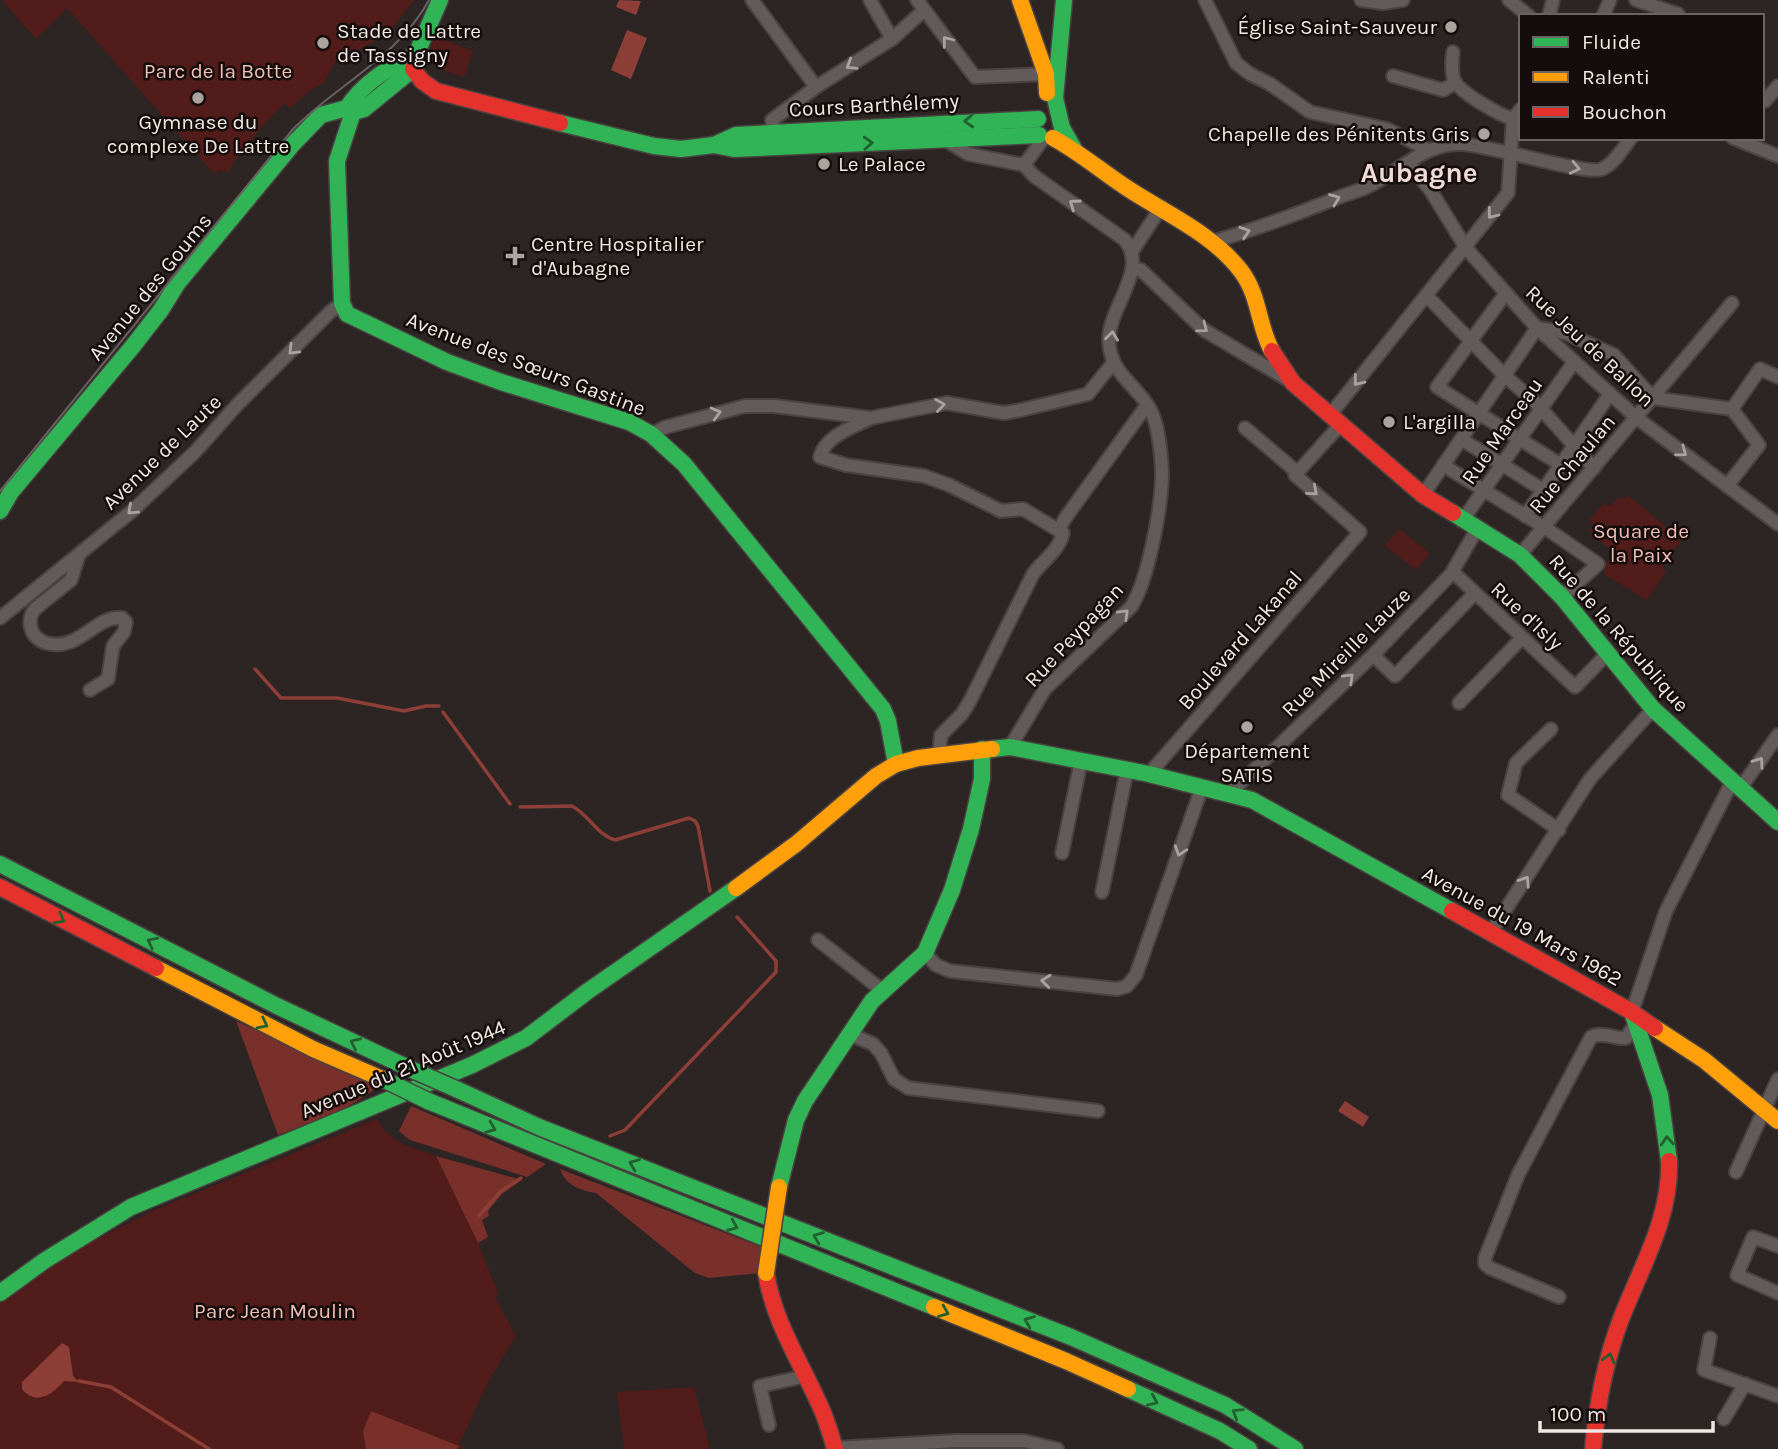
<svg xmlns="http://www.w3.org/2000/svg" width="1778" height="1449" font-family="Karla,sans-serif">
  <rect width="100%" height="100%" fill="#2d2524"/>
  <g fill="#511c19">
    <path d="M2 0H414L387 35 335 62 324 83 312 89 290 108 285 103C263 125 244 146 228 172L220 170 214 174 67 8 36 39Z"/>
    <path d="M434 36 473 51 464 77C438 68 423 68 434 36Z"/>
    <polygon points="1628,495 1682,540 1662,564 1666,572 1647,600 1604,574 1605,565 1614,553 1589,531 1593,527 1590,519 1605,503 1610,506 1620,497 1624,500"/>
    <polygon points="1399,529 1430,553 1416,570 1385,546"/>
    <path d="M377 1119C392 1145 409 1146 436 1156L478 1243 498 1293 496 1299 516 1336 488 1382 459 1445 465 1449 363 1431 366 1449H0V1304L77 1249 157 1209Z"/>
    <polygon points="694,1387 710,1449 624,1449 617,1392"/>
  </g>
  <g fill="#7a302a">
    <polygon points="236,1021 379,1087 344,1109 278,1135"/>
    <polygon points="411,1106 546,1164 527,1177 410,1140 399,1131"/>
    <polygon points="436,1156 522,1180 502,1194 488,1211 489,1216 482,1220 488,1237 478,1243"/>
    <path d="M560 1169 764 1248 760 1273 709 1278 695 1273 596 1193C580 1190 566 1186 560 1169Z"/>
    <polygon points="371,1411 459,1446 457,1449 366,1449 363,1431"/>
  </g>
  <g fill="#8d3e37">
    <polygon points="619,0 641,1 636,15 616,7"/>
    <polygon points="627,30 647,38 631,79 611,70"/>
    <polygon points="1345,1101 1369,1117 1363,1127 1338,1111"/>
    <path d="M62 1343 69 1347 73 1376 79 1382 64 1381C52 1395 36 1406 22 1389V1382Z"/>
  </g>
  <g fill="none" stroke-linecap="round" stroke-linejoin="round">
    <g stroke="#8d3e37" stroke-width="3.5">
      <polyline points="255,669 281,698 337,698 404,711 426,706 439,706"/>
      <polyline points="443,712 510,804"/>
      <path d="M520 807 572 806C589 815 597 835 615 840L689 818 695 821 698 826 710 891"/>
      <polyline points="610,1136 625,1130 776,972 776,961 737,917"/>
      <polyline points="479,1216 501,1191 521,1178"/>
      <polyline points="79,1381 111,1387 209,1449"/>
    </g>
    <defs>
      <g id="street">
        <polyline points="752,0 816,87"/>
        <polyline points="870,0 892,39"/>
        <polyline points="917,0 975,77 1046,74"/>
        <polyline points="1205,0 1236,63 1250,74 1270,84 1310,112 1387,129 1428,150"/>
        <polyline points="1361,0 1383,3 1403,0"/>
        <polyline points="1509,0 1529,16"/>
        <polyline points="1636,0 1678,14"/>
        <polyline points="1549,16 1553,0"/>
        <polyline points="1603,16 1610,0"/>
        <path d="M1453 52C1452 62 1451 71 1454 80 1459 92 1499 115 1513 119"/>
        <polyline points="1393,76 1443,90 1455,83"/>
        <polyline points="1762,101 1765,101 1778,86"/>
        <polyline points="1733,138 1778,156"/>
        <polyline points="944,139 968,154 1024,165"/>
        <polyline points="775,140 772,120 816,87 892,39 923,11"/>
        <polyline points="1409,163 1431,191 1466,248 1537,328 1637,418 1778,524"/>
        <polyline points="1024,165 1044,138"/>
        <path d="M1212 242C1253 230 1292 216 1332 200 1343 195 1356 192 1367 187 1398 172 1426 142 1462 144 1488 145 1589 176 1602 169 1614 164 1623 148 1631 138"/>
        <polyline points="1133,250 1156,215 1163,208"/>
        <polyline points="1133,269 1141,270 1204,330 1290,381"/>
        <polyline points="1506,293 1437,387 1561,465"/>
        <polyline points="1426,295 1505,376 1535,402 1594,468"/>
        <polyline points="1538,328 1566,333 1614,355 1653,398 1732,409 1760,369 1778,377"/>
        <polyline points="1330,415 1508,193 1513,119 1521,109"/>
        <path d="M871 418C853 427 825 436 820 457L846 465 924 476 949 485 1001 511 1023 509 1063 533C1059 551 1043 560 1033 574L970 701 962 714 941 735 939 755"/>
        <polyline points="1245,428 1297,472"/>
        <polyline points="651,434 666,427 745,406 774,406 871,418 947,403 1004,413 1021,410 1088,394 1113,363"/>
        <polyline points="1461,439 1543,490"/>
        <polyline points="1443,465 1544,527 1598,564 1562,597"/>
        <polyline points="1727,486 1759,445 1732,409"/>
        <polyline points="1423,495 1537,328"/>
        <polyline points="1525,516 1610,394"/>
        <polyline points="1462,521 1574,362"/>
        <polyline points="1059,529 1066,517 1147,405"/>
        <path d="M79 555 71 580 36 608C30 614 29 620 31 628 33 636 38 640 46 643 80 652 95 615 122 618L126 622 124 632 113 646 108 679 90 690"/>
        <polyline points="1520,555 1732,303"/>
        <polyline points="1453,572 1575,687 1608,653"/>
        <polyline points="0,618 132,511 195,452 237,405 330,312 342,303"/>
        <polyline points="1373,655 1395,676 1475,593"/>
        <polyline points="1459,703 1522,638"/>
        <polyline points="1551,729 1516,763 1508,795 1559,830"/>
        <path d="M1010 747 1045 689 1131 607C1148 581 1161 509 1162 477 1162 461 1159 428 1152 413 1140 386 1110 376 1109 341 1108 307 1149 271 1125 240L1034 176 1024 165"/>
        <polyline points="1149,774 1360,532 1295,475 1341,424"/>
        <polyline points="1740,789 1778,735"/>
        <polyline points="1230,793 1373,655 1451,574 1477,529"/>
        <polyline points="1062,853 1081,761"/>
        <polyline points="1102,892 1127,770"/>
        <polyline points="1491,932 1590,779 1653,709"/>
        <polyline points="818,940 883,991"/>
        <polyline points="925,953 936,965 950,971 1117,989 1127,986 1136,975 1202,787"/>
        <polyline points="1632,1012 1666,911 1732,782"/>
        <polyline points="849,1034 873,1044 881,1053 894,1079 908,1088 1098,1111"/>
        <polyline points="1736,1172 1778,1079"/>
        <polyline points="1778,1246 1753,1237 1737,1275 1778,1293"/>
        <path d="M1559 1297 1490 1268 1485 1264V1258L1518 1175 1591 1037C1602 1031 1614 1039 1626 1038L1634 1026"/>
        <polyline points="1710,1338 1704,1370 1778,1396"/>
        <polyline points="1724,1419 1745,1384"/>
        <polyline points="769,1425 760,1386 806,1376"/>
        <polyline points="835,1448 956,1441 1024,1441 1057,1449"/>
      </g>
      <g id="fast">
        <polyline points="1064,0 1055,98 1062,128 1074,149"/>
        <path d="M347 108C362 84 391 65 417 54"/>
        <polyline points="353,112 337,161 342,303 347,314 447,362 501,382 629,422 651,434 684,464 883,709 888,721 896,764"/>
        <polyline points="353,112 364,109 413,69 419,48 440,0"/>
        <polyline points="560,123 654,146 681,149 714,145 734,149 1039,135"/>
        <polyline points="714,145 736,135 1038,119"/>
        <polyline points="0,511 11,492 133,346 161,310 177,284 293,144 321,115 347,108"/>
        <polyline points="1453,513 1520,555 1562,597 1653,709 1778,822"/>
        <polyline points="992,749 1010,747 1149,774 1252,800 1452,911"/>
        <polyline points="0,864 277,1006 417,1072"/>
        <polyline points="1632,1012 1660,1095 1669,1161"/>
        <polyline points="456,1089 539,1127 1071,1337 1225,1405 1295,1449"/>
        <polyline points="428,1101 934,1307"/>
        <polyline points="779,1187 796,1120 805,1101 872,1001 925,953 952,890 971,829 982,779 982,749"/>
        <polyline points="0,1293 44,1261 131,1207 472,1065 526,1038 588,991 736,888"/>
        <polyline points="1128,1389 1220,1431 1249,1449"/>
      </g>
      <g id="slow">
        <polyline points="1020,0 1046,74 1047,93"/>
        <path d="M1053 138C1079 152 1100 170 1124 186 1164 213 1211 232 1241 271 1260 296 1258 326 1272 351"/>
        <polyline points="736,888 796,844 876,776 896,764 918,758 992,749"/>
        <polyline points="156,968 313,1049 387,1081"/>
        <polyline points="1655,1028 1704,1060 1778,1121"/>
        <polyline points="934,1307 1066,1361 1128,1389"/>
      </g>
      <g id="jam">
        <polyline points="413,69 422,81 436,91 560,123"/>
        <polyline points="1272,351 1293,383 1423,495 1453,513"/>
        <polyline points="0,887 156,968"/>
        <polyline points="1452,911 1632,1012 1655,1028"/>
        <path d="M766 1273C774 1323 801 1362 821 1408 827 1421 831 1435 835 1449"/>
        <path d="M1593 1449C1597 1404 1605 1361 1621 1319 1641 1267 1671 1218 1669 1161"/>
      </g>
    </defs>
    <use href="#street" stroke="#494241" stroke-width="16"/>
    <use href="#fast" stroke="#494241" stroke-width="19"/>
    <use href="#slow" stroke="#494241" stroke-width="19"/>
    <use href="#jam" stroke="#494241" stroke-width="19"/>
    <use href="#street" stroke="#635b5a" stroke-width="12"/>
    <use href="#fast" stroke="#30b455" stroke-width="16"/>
    <use href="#slow" stroke="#ff9f0a" stroke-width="16"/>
    <use href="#jam" stroke="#e5322d" stroke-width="16"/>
    <path stroke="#666060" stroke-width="2" d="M0 491 293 129C337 85 399 56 429 0"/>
    <defs>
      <g id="fast-bridge">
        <polyline points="417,1072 456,1089"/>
        <polyline points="387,1081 428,1101"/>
      </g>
      <polyline id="slow-bridge" points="766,1273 779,1187"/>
    </defs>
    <use href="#fast-bridge" stroke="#494241" stroke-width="19" stroke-linecap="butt"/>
    <use href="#slow-bridge" stroke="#494241" stroke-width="19" stroke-linecap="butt"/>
    <use href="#fast-bridge" stroke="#30b455" stroke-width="16"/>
    <use href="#slow-bridge" stroke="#ff9f0a" stroke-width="16"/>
  </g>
  <defs><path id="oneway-chevron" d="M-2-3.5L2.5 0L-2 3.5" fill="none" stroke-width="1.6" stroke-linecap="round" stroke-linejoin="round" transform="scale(1.75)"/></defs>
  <g stroke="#aaa1a0">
    <use href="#oneway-chevron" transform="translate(947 41) rotate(-128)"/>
    <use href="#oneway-chevron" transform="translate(851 65) rotate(148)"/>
    <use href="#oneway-chevron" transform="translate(1575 168) rotate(13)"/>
    <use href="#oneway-chevron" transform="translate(1335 199) rotate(-21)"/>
    <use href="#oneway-chevron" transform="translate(1074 204) rotate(-145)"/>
    <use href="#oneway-chevron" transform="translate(1492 214) rotate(128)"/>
    <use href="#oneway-chevron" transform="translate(1245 232) rotate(-18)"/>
    <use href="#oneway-chevron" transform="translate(1203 328) rotate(37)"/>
    <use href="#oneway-chevron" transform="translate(1112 336) rotate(-83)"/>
    <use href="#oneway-chevron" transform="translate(293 350) rotate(135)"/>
    <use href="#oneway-chevron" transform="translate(1358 381) rotate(129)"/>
    <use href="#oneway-chevron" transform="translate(940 405) rotate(-8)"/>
    <use href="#oneway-chevron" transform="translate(716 413) rotate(-15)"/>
    <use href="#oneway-chevron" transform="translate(1682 452) rotate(37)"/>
    <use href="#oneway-chevron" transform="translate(1313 491) rotate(41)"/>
    <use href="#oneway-chevron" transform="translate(132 510) rotate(138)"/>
    <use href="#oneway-chevron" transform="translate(1124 614) rotate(-45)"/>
    <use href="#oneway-chevron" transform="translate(1349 678) rotate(-44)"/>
    <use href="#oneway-chevron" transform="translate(1759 762) rotate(-55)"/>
    <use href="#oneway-chevron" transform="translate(1180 851) rotate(109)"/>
    <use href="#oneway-chevron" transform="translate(1525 881) rotate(-57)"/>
    <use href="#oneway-chevron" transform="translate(1046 981) rotate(-174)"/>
  </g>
  <g stroke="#226030">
    <use href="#oneway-chevron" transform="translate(969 121) rotate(178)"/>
    <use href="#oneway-chevron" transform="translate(868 143) rotate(-3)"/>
    <use href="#oneway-chevron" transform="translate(60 919) rotate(28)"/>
    <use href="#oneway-chevron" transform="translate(152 942) rotate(-153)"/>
    <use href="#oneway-chevron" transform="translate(263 1024) rotate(27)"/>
    <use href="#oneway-chevron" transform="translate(355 1043) rotate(-155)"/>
    <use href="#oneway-chevron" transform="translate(491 1128) rotate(22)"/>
    <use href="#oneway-chevron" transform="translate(1667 1141) rotate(-95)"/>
    <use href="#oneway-chevron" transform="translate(634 1164) rotate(-158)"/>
    <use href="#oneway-chevron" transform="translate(733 1226) rotate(22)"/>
    <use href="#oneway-chevron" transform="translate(818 1237) rotate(-158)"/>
    <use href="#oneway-chevron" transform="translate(944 1312) rotate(22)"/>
    <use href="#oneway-chevron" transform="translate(1029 1321) rotate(-158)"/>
    <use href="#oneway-chevron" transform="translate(1609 1358) rotate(-75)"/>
    <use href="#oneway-chevron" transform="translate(1153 1401) rotate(24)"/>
    <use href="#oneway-chevron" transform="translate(1237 1413) rotate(-148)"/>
  </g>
  <g fill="#aca3a1" stroke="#140d0c" stroke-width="2.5">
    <circle cx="1451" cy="27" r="7"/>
    <circle cx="323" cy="43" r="7"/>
    <circle cx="198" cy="98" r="7"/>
    <circle cx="1484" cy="134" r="7"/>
    <circle cx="824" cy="164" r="7"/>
    <path d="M511.5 245.5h7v7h7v7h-7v7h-7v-7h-7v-7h7z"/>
    <circle cx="1389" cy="422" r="7"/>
    <circle cx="1247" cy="727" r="7"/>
  </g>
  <g text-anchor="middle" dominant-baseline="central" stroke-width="5" stroke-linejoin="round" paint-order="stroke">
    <g font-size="21" fill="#f1e7e5" stroke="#140d0c" text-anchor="start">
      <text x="1437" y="27" text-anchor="end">Église Saint-Sauveur</text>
      <text x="337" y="31">Stade de Lattre<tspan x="337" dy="24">de Tassigny</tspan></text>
      <text x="198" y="122" text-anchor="middle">Gymnase du<tspan x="198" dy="24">complexe De Lattre</tspan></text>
      <text x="1470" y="134" text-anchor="end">Chapelle des Pénitents Gris</text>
      <text x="838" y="164">Le Palace</text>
      <text x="531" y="244">Centre Hospitalier<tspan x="531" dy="24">d'Aubagne</tspan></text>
      <text x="1403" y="422">L'argilla</text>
      <text x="1247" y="751" text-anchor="middle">Département<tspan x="1247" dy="24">SATIS</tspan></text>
    </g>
    <g font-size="21" fill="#efbdb6" stroke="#140d0c">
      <text x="218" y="71">Parc de la Botte</text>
      <text x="1641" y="531">Square de<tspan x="1641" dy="24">la Paix</tspan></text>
      <text x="275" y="1311">Parc Jean Moulin</text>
    </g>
    <g font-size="21" fill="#f1e7e5" stroke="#140d0c">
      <text transform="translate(874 105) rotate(-3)">Cours Barthélemy</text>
      <text transform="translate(150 287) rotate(-51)">Avenue des Goums</text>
      <text transform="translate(1590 346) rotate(43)">Rue Jeu de Ballon</text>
      <text transform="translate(526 364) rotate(21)">Avenue des Sœurs Gastine</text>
      <text transform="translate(1502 431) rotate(-55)">Rue Marceau</text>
      <text transform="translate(162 452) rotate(-44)">Avenue de Laute</text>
      <text transform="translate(1572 464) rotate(-50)">Rue Chaulan</text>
      <text transform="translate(1527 616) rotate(43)">Rue d'Isly</text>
      <text transform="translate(1619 633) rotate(49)">Rue de la République</text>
      <text transform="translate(1074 635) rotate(-47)">Rue Peypagan</text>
      <text transform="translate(1240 640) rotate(-49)">Boulevard Lakanal</text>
      <text transform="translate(1346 652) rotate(-45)">Rue Mireille Lauze</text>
      <text transform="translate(1522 926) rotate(29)">Avenue du 19 Mars 1962</text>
      <text transform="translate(403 1069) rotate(-23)">Avenue du 21 Août 1944</text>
    </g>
    <g font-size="28" font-weight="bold" fill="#efdad7" stroke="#140d0c">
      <text x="1419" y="172">Aubagne</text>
    </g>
  </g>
  <rect x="1519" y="14" width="245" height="126" fill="#140d0c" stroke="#6c6463" stroke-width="2"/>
  <rect x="1533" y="37" width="35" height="10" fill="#30b455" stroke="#6c6463" stroke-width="2"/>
  <text x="1582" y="49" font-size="21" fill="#f1e7e5">Fluide</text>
  <rect x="1533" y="72" width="35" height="10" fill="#ff9f0a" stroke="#6c6463" stroke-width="2"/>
  <text x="1582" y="84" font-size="21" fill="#f1e7e5">Ralenti</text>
  <rect x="1533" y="107" width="35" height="10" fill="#e5322d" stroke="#6c6463" stroke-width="2"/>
  <text x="1582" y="119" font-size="21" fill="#f1e7e5">Bouchon</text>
  <path d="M1540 1421v10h173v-10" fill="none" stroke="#f1e7e5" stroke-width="3.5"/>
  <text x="1550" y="1421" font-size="21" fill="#f1e7e5" stroke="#140d0c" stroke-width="5" paint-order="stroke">100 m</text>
</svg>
